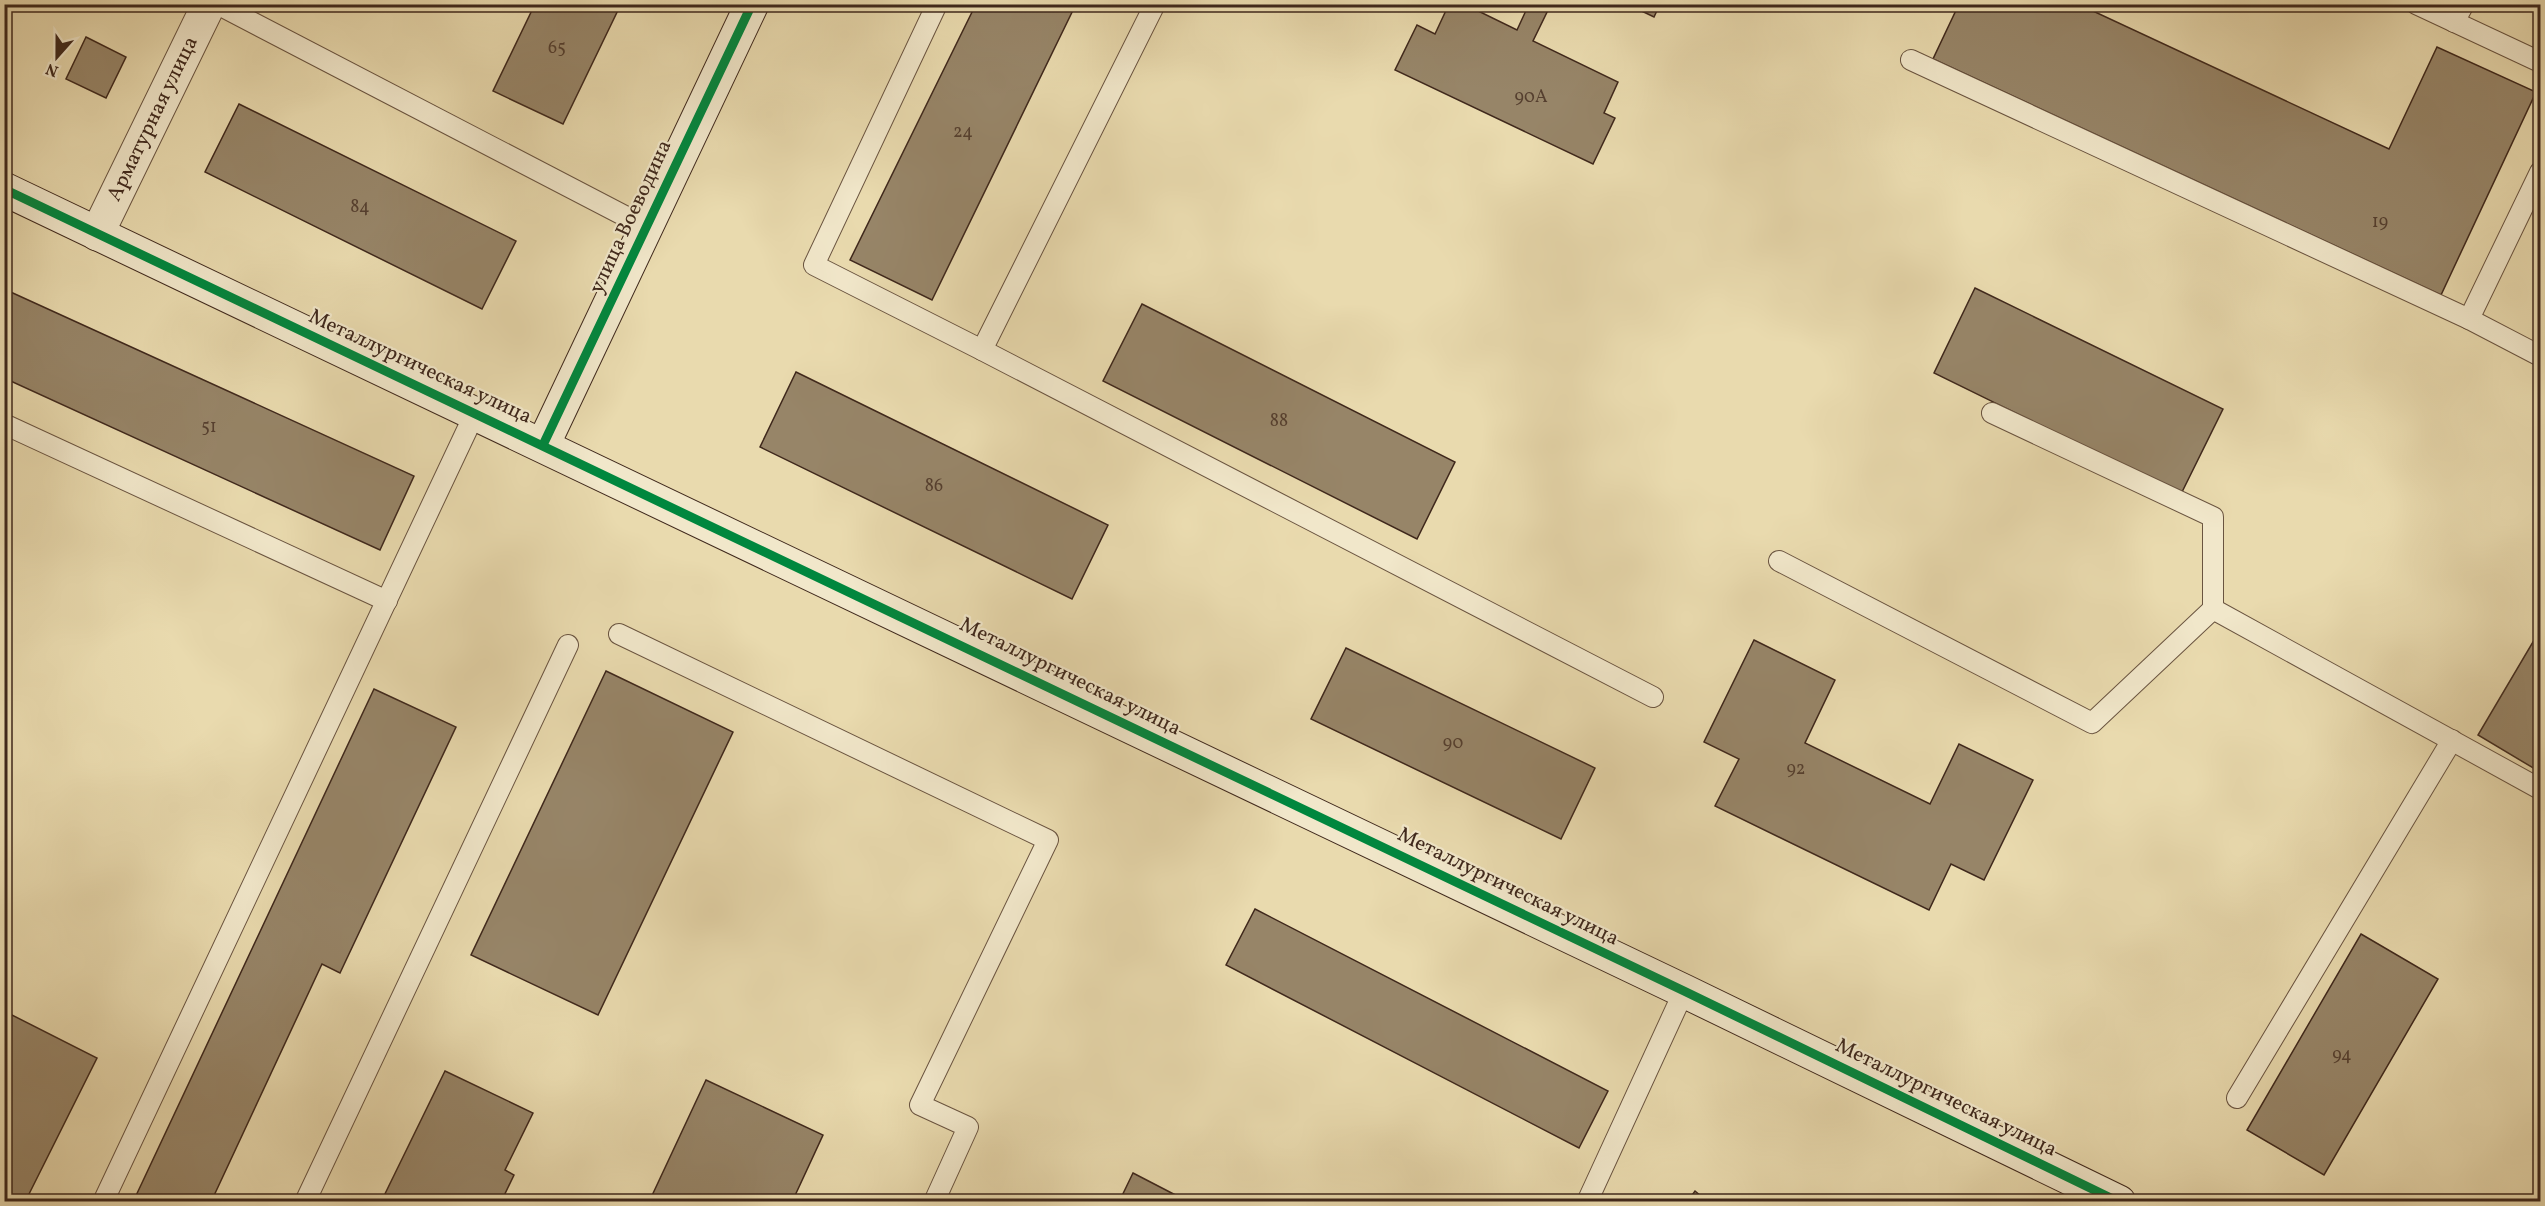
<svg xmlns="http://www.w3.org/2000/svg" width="2545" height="1206" font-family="Vollkorn,serif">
  <rect width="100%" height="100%" fill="#e9daae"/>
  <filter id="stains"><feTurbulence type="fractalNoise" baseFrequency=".00333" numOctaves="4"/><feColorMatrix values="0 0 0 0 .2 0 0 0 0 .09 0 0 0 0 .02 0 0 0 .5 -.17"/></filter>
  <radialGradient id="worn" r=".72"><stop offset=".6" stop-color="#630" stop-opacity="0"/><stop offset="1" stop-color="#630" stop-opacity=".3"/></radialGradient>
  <g fill="#978568" stroke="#3f281c" stroke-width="1.5">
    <polygon points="535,4 621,4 563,124 493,91"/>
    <polygon points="976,4 1076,4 932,300 850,260"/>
    <polygon points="1449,4 1464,4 1517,30 1529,4 1551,4 1533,41 1618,82 1604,113 1615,118 1593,164 1395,70 1417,25 1435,34"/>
    <polygon points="1627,4 1660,4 1654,17"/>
    <polygon points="1959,4 2078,4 2389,149 2437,47 2536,92 2441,295 1933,59"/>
    <polygon points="86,37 126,57 106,98 66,79"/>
    <polygon points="239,104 516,241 482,309 205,172"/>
    <polygon points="1975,288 2223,409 2181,494 1934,373"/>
    <polygon points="4,289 414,476 380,550 4,378"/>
    <polygon points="1142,304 1455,462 1417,539 1103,381"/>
    <polygon points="796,372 1108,525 1072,599 760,447"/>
    <polygon points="2540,630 2540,772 2478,735"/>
    <polygon points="1754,640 1835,680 1805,743 1930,804 1959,744 2033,780 1984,880 1951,864 1929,910 1715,806 1739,759 1704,742"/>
    <polygon points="1346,648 1595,768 1561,839 1311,719"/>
    <polygon points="606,671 733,732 598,1015 471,955"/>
    <polygon points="374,689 456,727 340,973 322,964 211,1202 133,1202"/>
    <polygon points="1255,909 1608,1091 1579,1148 1226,965"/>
    <polygon points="2361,934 2438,979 2324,1175 2247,1130"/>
    <polygon points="4,1011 97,1058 25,1202 4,1202"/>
    <polygon points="445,1071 533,1113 505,1170 514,1175 501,1202 381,1202"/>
    <polygon points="706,1080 823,1135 792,1202 649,1202"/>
    <polygon points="1133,1173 1189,1202 1119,1202"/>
    <polygon points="1695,1191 1708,1202 1687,1202"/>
  </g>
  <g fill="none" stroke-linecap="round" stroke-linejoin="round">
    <defs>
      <g id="lane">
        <polyline points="217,4 646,227"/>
        <polyline points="937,4 814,265 982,350 1155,4"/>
        <polyline points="2416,4 2540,62"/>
        <polyline points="2454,22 2464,4"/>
        <polyline points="1911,60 2469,319 2540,356"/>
        <polyline points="2469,319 2540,172"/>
        <polyline points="982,350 1653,697"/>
        <polyline points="1992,413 2213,517 2213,609"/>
        <polyline points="4,424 387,601"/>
        <polyline points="1779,561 2092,723 2213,609 2540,789"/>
        <polyline points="619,634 1048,840 920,1105 968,1127 934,1202"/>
        <polyline points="2237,1098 2452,740"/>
        <polyline points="103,1202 475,413"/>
        <polyline points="305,1202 568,645"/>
        <polyline points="1587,1202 1684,991"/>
      </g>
      <polyline id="street" points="97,234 209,4"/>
      <g id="secondary">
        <polyline points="4,189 1684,991 2119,1202"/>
        <polyline points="543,445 752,4"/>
      </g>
    </defs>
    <use href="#lane" stroke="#6a5440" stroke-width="22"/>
    <use href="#street" stroke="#6a5440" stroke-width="35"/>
    <use href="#secondary" stroke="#3f281c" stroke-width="35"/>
    <use href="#lane" stroke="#f1e7ca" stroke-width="20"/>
    <use href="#street" stroke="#f1e7ca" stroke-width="33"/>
    <use href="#secondary" stroke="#f1e7ca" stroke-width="33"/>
    <defs>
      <g id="cycleway">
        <polyline points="4,189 1684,991 2119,1202"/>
        <polyline points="543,445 752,4"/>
      </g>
    </defs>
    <use href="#cycleway" stroke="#f1e7ca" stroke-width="13"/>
    <use href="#cycleway" stroke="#00873e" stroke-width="9"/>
  </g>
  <g text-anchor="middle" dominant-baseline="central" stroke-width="4.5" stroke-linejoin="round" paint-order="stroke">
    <g font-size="18" fill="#553f2f">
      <text x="557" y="48">65</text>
      <text x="1531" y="97">90А</text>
      <text x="963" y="132">24</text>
      <text x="360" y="207">84</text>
      <text x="2380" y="222">19</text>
      <text x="1279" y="421">88</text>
      <text x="209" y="427">51</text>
      <text x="934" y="486">86</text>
      <text x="1453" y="743">90</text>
      <text x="1796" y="769">92</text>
      <text x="2342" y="1055">94</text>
    </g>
    <g font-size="21" fill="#3f281c" stroke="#f1e7ca">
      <text transform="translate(153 119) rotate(-64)">Арматурная улица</text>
      <text transform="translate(631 217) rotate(-65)">улица Воеводина</text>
      <text transform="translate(420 367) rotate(25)">Металлургическая улица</text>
      <text transform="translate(1070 677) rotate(26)">Металлургическая улица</text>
      <text transform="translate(1508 887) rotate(26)">Металлургическая улица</text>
      <text transform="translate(1946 1098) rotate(26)">Металлургическая улица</text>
    </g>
  </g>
  <rect width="2545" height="1206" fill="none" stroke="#e9daae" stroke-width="24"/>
  <rect x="6" y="6" width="2533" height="1194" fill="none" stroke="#3f281c" stroke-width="3"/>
  <rect x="12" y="12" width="2521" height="1182" fill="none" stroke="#3f281c" stroke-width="1.5"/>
  <g transform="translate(57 57) rotate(201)" stroke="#f1e7ca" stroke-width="4.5" paint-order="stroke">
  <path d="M0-4.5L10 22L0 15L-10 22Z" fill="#3f281c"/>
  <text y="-9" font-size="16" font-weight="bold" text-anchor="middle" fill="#3f281c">N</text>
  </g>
  <rect width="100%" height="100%" filter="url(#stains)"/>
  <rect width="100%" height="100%" fill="url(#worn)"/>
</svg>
